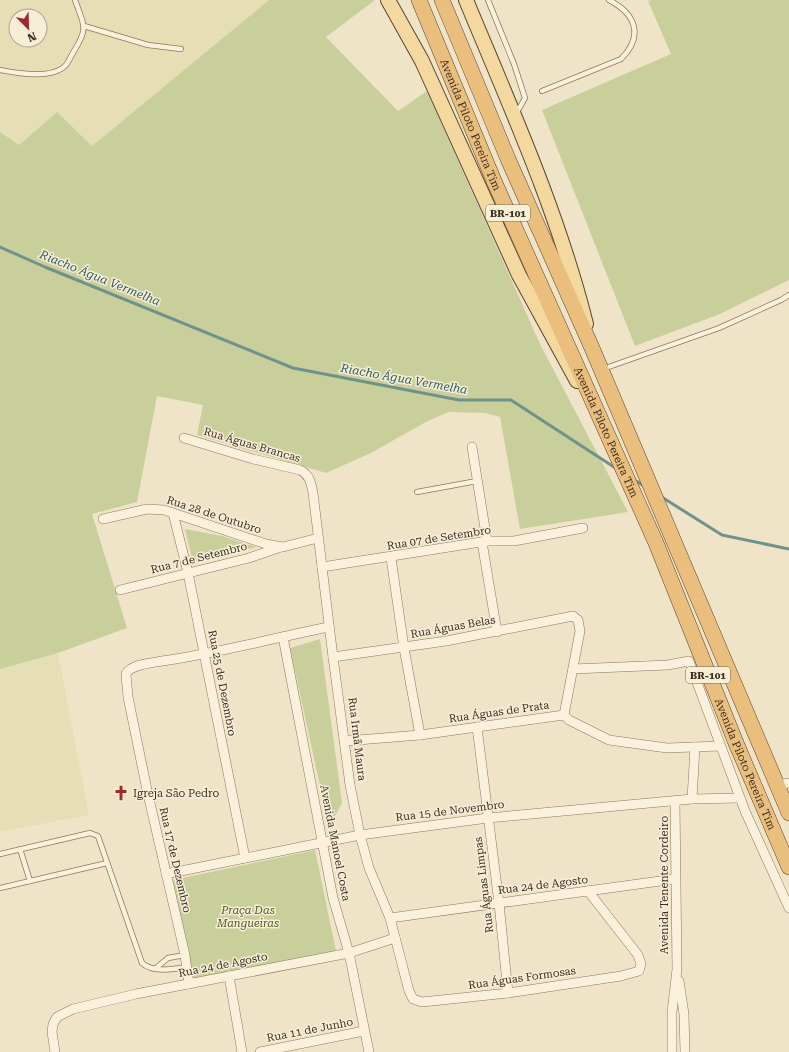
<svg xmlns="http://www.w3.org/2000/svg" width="789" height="1052" font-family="'Roboto Serif',serif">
  <rect width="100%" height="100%" fill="#f0e4c8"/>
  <g fill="#e6deb5" fill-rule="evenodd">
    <path d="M0 0H269L92 146 57 112 19 145 0 132ZM16 16H40V40H16Z"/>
    <polygon points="58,653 89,815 0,832 0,669"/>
  </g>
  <g fill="#c9cf9b">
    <polygon points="269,0 375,0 326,37 398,111 427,91 540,344 628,512 520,529 500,417 485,413 448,412 424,423 371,453 326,473 197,435 203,405 157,396 137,502 92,514 127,628 58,653 0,669 0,132 19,145 57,112 92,146"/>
    <polygon points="651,0 789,0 789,280 720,314 635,346 542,110 671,54 648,1"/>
    <polygon points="185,529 222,536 256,547 193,563"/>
    <polygon points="320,639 342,803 329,827 290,648"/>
    <polygon points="315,850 336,951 194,981 173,880"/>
  </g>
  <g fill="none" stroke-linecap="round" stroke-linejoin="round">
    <g stroke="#6f938a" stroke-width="3">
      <polyline points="0,247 45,267 293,368 459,400 511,400 617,469"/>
      <polyline points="633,479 644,486"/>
      <polyline points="660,496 722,535 789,549"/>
    </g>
    <defs>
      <g id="service">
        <polyline points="488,0 514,64 525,98 516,114"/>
        <polyline points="84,26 148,45 181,49"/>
        <path d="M0 70C17 73 52 80 66 65 69 61 71 56 74 51 89 27 84 26 75 0"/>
        <path d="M542 91 621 59C644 36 636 14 609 0"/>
        <polyline points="603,369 719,328 781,300 789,295"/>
        <polyline points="417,492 477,481"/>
        <polyline points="20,849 30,881"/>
        <path d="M0 854 90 833 98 836 100 842 142 963C153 973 173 969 186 967"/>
        <polyline points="0,888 107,863"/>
        <polyline points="156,968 168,958 185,955"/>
      </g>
      <g id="minor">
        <path d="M184 438 253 459 300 470C310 475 311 483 313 493L333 657 350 785 360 835 369 868 390 918 409 991 413 999 422 1002 508 993 621 976 639 971 641 964 638 955 588 891"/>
        <polyline points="472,447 487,541"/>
        <polyline points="173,513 188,573 245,858"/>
        <polyline points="103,519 147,509 164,510 266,544 283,547 318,538"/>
        <polyline points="482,542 497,632"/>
        <polyline points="391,558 404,648 420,735"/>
        <polyline points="322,567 487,541 514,541 583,528"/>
        <polyline points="120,590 249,558 281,547"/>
        <polyline points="283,637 333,898 349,953 369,1052"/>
        <polyline points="333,657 446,641 573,616 578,620 580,631 564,715"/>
        <polyline points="573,669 668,665 689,661 745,811 789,908"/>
        <polyline points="564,715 569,720 609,740 667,748 720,746"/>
        <polyline points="477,727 499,903 508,993"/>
        <polyline points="345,741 420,735 564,715"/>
        <polyline points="778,785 789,783"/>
        <polyline points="692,799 695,747"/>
        <polyline points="166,874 360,835 488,818 692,799 740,798"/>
        <polyline points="390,918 675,879"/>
        <polyline points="229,976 242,1052"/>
        <polyline points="679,981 684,1014 685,1052"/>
        <path d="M189 984 185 955 147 790 128 697 126 674C131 664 152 663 162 661 219 653 273 638 329 627"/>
        <polyline points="55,1052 52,1032 53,1024 57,1017 73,1009 136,994 349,953 395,938"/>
        <polyline points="260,1052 364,1031"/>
        <polyline points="672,1052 672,1012 677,969 675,801"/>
      </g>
      <g id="primary">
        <polyline points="388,0 422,61 519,275 577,381"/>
        <path d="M466 0C510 106 558 212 586 324"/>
      </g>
      <g id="trunk">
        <path id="s1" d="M419 0 494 181 656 543 736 743 789 867"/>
        <polyline points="442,0 508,159 592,348 789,813"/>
      </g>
    </defs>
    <use href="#service" stroke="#8d765c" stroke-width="6"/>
    <use href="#minor" stroke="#8d765c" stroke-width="10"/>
    <use href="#primary" stroke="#5b4430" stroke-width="16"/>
    <use href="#trunk" stroke="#5b4430" stroke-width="16"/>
    <use href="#service" stroke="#faf1dc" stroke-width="4.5"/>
    <use href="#minor" stroke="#faf1dc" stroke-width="9"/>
    <use href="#primary" stroke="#f3d9a0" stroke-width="14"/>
    <use href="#trunk" stroke="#eabe7c" stroke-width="15"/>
  </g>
  <defs>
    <symbol id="church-bare" viewBox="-9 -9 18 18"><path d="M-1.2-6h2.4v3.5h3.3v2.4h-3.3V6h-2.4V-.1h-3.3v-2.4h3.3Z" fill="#9e2a2b" stroke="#f7eed8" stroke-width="2.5" paint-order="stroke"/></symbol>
  </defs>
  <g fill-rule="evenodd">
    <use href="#church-bare" x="110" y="782" width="22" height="22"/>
  </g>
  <g text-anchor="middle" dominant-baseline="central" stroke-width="3" stroke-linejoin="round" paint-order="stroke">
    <g fill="#f7eed8" stroke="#756857" stroke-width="1">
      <rect x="486" y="205" width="44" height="16" rx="3"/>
      <rect x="686" y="667" width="44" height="16" rx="3"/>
    </g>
    <g font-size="10" font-weight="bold" fill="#3d2e20">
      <text x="508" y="213">BR-101</text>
      <text x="708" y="675">BR-101</text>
    </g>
    <g font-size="11" fill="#3d2e20" stroke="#f7eed8">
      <text stroke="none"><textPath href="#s1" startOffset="135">Avenida Piloto Pereira Tim</textPath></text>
      <text stroke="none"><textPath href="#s1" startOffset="471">Avenida Piloto Pereira Tim</textPath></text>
      <text transform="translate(252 445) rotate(16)">Rua Águas Brancas</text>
      <text transform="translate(214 515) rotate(18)">Rua 28 de Outubro</text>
      <text transform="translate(439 538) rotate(-9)">Rua 07 de Setembro</text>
      <text transform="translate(199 558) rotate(-14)">Rua 7 de Setembro</text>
      <text transform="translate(453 627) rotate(-10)">Rua Águas Belas</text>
      <text transform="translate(222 683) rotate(79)">Rua 25 de Dezembro</text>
      <text transform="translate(499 712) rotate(-8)">Rua Águas de Prata</text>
      <text transform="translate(357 739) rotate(83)">Rua Irmã Maura</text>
      <text stroke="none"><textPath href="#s1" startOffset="831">Avenida Piloto Pereira Tim</textPath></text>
      <text transform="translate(450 811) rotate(-7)">Rua 15 de Novembro</text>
      <text transform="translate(335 843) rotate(79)">Avenida Manoel Costa</text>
      <text transform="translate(175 860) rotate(77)">Rua 17 de Dezembro</text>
      <text transform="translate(484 885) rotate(-97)">Rua Águas Limpas</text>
      <text transform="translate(543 885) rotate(-7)">Rua 24 de Agosto</text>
      <text transform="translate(664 885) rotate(-90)">Avenida Tenente Cordeiro</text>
      <text transform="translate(223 965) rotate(-11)">Rua 24 de Agosto</text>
      <text transform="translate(522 978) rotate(-8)">Rua Águas Formosas</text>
      <text transform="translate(310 1030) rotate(-11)">Rua 11 de Junho</text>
    </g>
    <g font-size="11" fill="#3d2e20" stroke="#f7eed8" text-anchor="start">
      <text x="133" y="793">Igreja São Pedro</text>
    </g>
    <g font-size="11" font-style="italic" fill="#4d5a26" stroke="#f7eed8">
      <text x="248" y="910">Praça Das<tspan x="248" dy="13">Mangueiras</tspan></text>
    </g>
    <g font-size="12" font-style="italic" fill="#2f5d5a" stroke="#f7eed8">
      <text transform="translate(100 278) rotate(22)">Riacho Água Vermelha</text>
      <text transform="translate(404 379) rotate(10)">Riacho Água Vermelha</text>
    </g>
  </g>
  <g transform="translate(28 28) rotate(157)"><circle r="19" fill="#f7eed8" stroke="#ada18e"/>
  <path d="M0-3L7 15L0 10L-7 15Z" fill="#9e2a2b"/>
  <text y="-6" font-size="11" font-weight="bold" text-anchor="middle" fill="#3d2e20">N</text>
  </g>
</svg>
